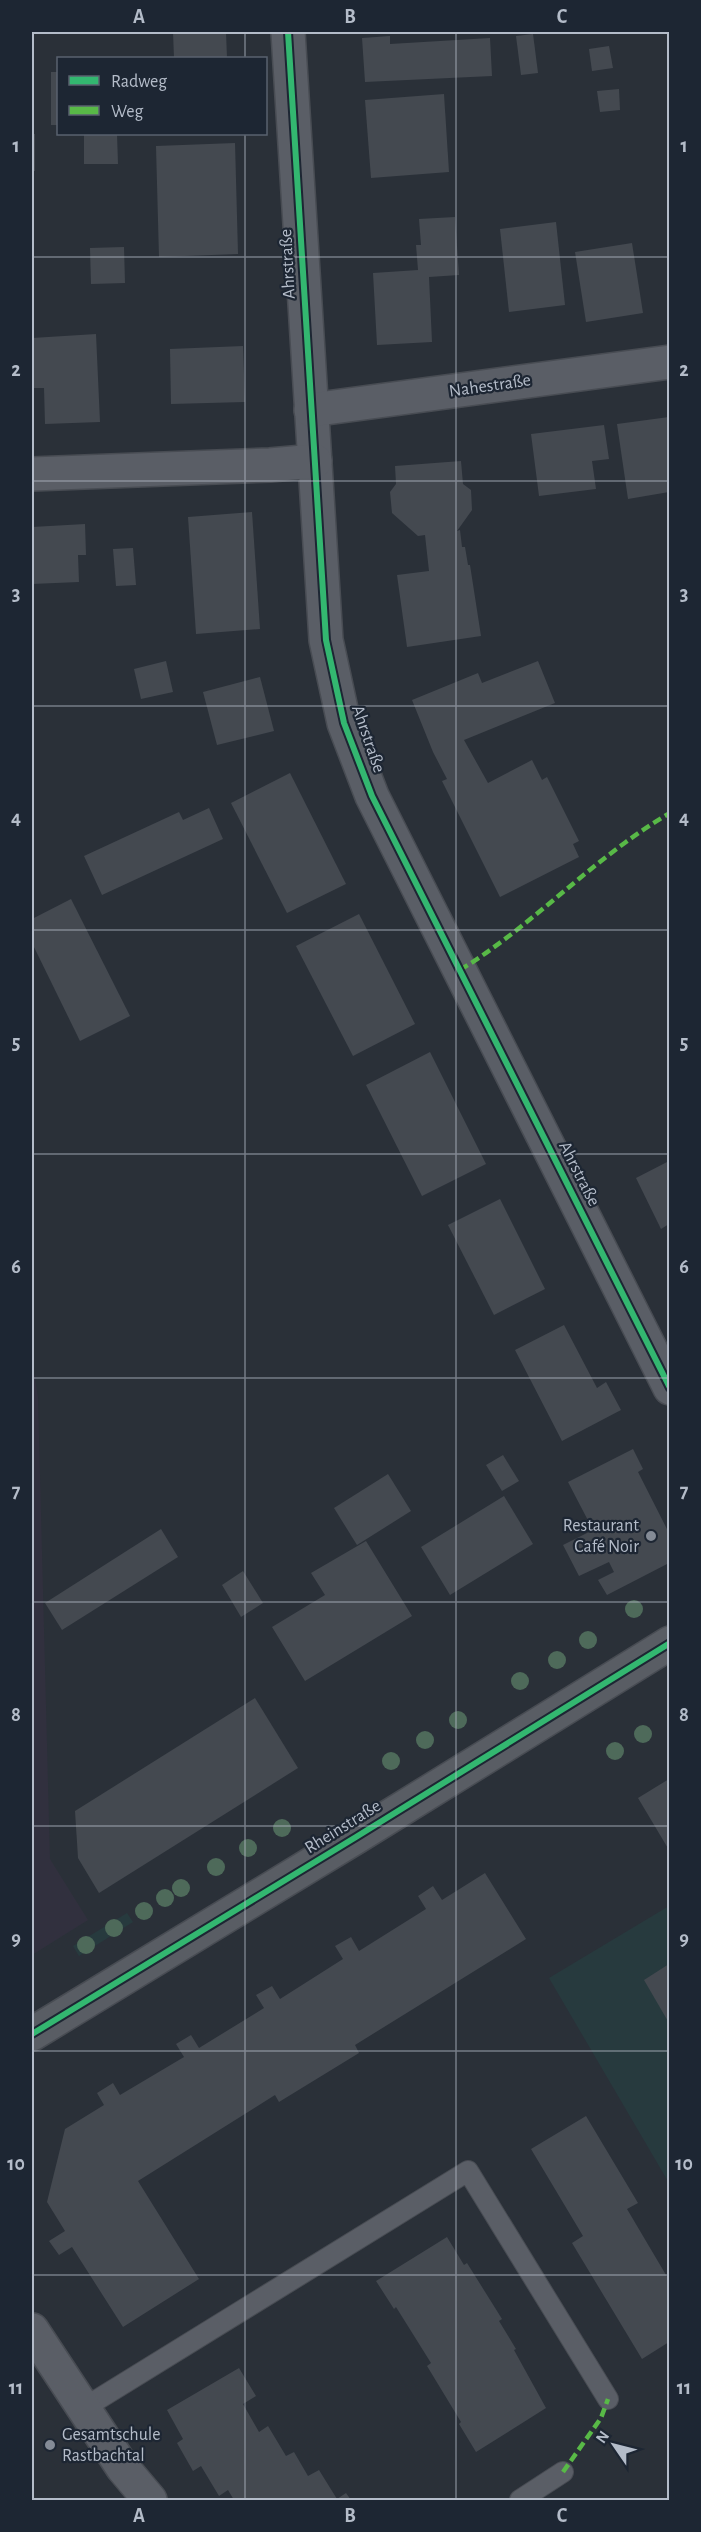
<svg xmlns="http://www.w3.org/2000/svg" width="701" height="2532" font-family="'Alegreya Sans',sans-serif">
  <rect width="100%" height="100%" fill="#2a3038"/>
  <polygon fill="#31303e" points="32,1360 38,1397 50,1859 88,1920 32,1955"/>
  <g fill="#273a3e">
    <polygon points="669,1906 669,2183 549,1978"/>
    <polygon points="127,1913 133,1922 79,1956 73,1946"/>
  </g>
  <g fill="#444950">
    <polygon points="173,32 226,32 227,58 174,58"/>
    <polygon points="533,34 538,73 521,75 516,36"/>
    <polygon points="390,36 390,44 490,38 492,76 365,82 362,38"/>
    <polygon points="609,46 613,68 592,71 589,49"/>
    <rect x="51" y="72" width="7" height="53"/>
    <polygon points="619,89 620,110 600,112 597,91"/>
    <polygon points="444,94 449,172 371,178 365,100"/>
    <rect x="32" y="134" width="3" height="37"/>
    <polygon points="84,134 117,134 118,164 84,164"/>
    <polygon points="235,143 238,254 159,257 156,146"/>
    <polygon points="455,217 459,275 429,277 432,342 377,345 373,273 418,270 416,245 421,245 419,219"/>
    <polygon points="556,222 565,305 509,312 500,229"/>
    <polygon points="632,243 643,313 586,322 575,252"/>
    <polygon points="124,247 125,283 91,284 90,248"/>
    <polygon points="96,334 100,422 45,424 44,388 32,388 32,338"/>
    <polygon points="243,346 245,402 171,404 170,349"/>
    <polygon points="669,417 669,492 628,499 617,424"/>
    <polygon points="604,425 609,459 592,461 596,489 539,496 531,434"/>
    <polygon points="461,461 463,484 471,490 472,510 457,531 460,530 462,547 465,547 468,565 470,565 481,636 407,647 397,575 429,571 425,535 418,536 392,513 390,492 396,484 395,466"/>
    <polygon points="252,512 260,629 196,634 188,517"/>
    <polygon points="85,524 86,555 78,555 79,582 32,584 32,527"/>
    <polygon points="133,548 136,585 116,586 113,549"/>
    <polygon points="166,661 173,692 141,699 134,669"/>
    <polygon points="538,661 555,703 464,740 488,783 532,760 542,780 547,777 579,841 573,844 579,857 500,897 442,781 447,779 433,752 412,700 478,673 482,683"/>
    <polygon points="260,677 274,731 217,745 203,692"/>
    <polygon points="290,773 346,884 287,913 231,803"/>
    <polygon points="209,808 223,839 102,895 84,856 179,812 183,820"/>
    <polygon points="71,899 130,1016 80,1041 32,943 32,919"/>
    <polygon points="359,914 415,1024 353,1056 296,946"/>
    <polygon points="430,1052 486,1164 422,1196 366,1085"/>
    <polygon points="669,1161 669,1224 661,1229 636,1178"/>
    <polygon points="500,1199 545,1289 494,1315 448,1225"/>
    <polygon points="564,1325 597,1388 606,1382 621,1410 562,1441 515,1350"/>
    <polygon points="633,1449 643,1469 638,1472 669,1533 669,1563 607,1595 598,1580 614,1572 609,1562 579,1576 563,1545 593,1530 568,1482"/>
    <polygon points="503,1455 519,1481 502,1491 486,1465"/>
    <polygon points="388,1474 411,1511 357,1545 334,1508"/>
    <polygon points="504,1496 533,1544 450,1595 421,1547"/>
    <polygon points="161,1529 178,1557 62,1630 45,1603"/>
    <polygon points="366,1541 412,1616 305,1681 272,1627 325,1595 311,1573"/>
    <polygon points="243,1571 263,1603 241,1617 222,1585"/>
    <polygon points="255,1698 298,1768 99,1893 78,1858 75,1811"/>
    <polygon points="669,1779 669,1850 638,1798"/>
    <polygon points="485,1873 526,1939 355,2045 359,2053 279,2102 275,2095 138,2181 199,2279 123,2327 72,2247 59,2255 49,2241 65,2231 47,2202 65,2129 104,2105 97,2093 113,2083 120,2095 184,2057 176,2044 191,2035 199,2048 264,2008 256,1995 272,1986 280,1999 343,1959 335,1946 351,1937 359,1951 426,1909 418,1896 433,1886 442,1900"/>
    <polygon points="669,1964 669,2023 644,1980"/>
    <polygon points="586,2116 638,2203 627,2209 669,2280 669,2342 642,2359 572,2243 583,2236 531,2149"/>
    <polygon points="447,2237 464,2265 467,2263 502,2319 499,2321 516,2349 514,2350 546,2408 476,2452 459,2424 461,2422 427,2366 431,2363 396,2307 394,2309 376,2281"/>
    <polygon points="239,2368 256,2396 243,2404 259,2432 268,2426 286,2456 294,2452 308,2476 319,2470 337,2499 346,2493 351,2500 234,2500 228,2490 219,2496 201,2466 193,2471 177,2443 183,2439 167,2410"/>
  </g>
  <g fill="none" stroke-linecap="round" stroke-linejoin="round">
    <defs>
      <g id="lane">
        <polyline points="84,2408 468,2171 608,2399"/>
        <polyline points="520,2500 563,2472"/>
      </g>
      <g id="street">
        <polyline points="288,32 326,640 344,723 372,796 670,1388"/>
        <polyline points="311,410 670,362"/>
        <polyline points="32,474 270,465 315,461"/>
        <polyline points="32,2330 123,2468 150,2500"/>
      </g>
      <polyline id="secondary" points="32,2034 356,1837 670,1643"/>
    </defs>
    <use href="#lane" stroke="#484c53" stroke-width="22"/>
    <use href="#street" stroke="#484c53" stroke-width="36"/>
    <use href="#secondary" stroke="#484c53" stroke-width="36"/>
    <use href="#lane" stroke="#5a5e66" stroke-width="20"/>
    <use href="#street" stroke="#5a5e66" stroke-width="33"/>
    <use href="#secondary" stroke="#595d64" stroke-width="33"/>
    <g stroke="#58b947" stroke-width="4.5" stroke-dasharray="9 4.5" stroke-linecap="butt">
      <path d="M460 970C535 924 594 857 670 813"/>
      <polyline points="563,2472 601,2418 608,2399"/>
    </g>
    <defs>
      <g id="cycleway">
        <polyline points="288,32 326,640 344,723 372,796 670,1388"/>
        <polyline points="32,2034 356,1837 670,1643"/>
      </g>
    </defs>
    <use href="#cycleway" stroke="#1d2633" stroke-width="10"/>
    <use href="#cycleway" stroke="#33b770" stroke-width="6"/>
  </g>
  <g fill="#4e6a5a">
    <circle cx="634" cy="1609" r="9"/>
    <circle cx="588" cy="1640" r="9"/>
    <circle cx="557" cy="1660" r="9"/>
    <circle cx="520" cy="1681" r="9"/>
    <circle cx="458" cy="1720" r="9"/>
    <circle cx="643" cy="1734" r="9"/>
    <circle cx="425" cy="1740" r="9"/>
    <circle cx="615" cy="1751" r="9"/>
    <circle cx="391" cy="1761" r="9"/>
    <circle cx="282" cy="1828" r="9"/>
    <circle cx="248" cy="1848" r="9"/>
    <circle cx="216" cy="1867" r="9"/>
    <circle cx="181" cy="1888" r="9"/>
    <circle cx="165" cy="1898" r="9"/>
    <circle cx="144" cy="1911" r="9"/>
    <circle cx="114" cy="1928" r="9"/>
    <circle cx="86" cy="1945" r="9"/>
  </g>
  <path fill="none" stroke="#b4bcc9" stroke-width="1.5" stroke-opacity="0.55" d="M245 32V58M456 32V2500M245 134V2500M32 257H670M32 481H670M32 706H670M32 930H670M32 1154H670M32 1378H670M32 1602H670M32 1826H670M32 2051H670M32 2275H670"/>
  <g fill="#848b96" stroke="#1d2633" stroke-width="2">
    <circle cx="651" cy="1536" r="6"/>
    <circle cx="50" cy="2445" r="6"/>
  </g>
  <g text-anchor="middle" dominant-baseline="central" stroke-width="4.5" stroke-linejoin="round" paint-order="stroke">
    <g font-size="18" fill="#b4bcc9" stroke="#1d2633">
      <text transform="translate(288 264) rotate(-93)">Ahrstraße</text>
      <text transform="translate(490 386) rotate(-8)">Nahestraße</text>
      <text transform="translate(368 739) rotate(71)">Ahrstraße</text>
      <text transform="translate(579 1174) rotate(63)">Ahrstraße</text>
      <text transform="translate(343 1827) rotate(-32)">Rheinstraße</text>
    </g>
    <g font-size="18" fill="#b4bcc9" stroke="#1d2633" text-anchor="end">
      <text x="639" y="1526">Restaurant<tspan x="639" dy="21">Café Noir</tspan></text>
      <text x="62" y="2435" text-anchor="start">Gesamtschule<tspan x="62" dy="21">Rastbachtal</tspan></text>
    </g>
  </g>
  <rect width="701" height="2532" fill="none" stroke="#1d2633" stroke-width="66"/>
  <rect x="57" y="57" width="210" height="78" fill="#1d2633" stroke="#59626f" stroke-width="1.5"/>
  <rect x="69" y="76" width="30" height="9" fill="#33b770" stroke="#59626f" stroke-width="1.5"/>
  <text x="111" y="87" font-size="18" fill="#b4bcc9">Radweg</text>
  <rect x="69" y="106" width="30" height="9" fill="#58b947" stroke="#59626f" stroke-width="1.5"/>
  <text x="111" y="117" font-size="18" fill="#b4bcc9">Weg</text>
  <g transform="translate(614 2445) rotate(305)" stroke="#1d2633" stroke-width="4.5" paint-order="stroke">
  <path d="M0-4.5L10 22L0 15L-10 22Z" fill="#b4bcc9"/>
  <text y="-9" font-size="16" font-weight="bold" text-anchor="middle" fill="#b4bcc9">N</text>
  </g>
  <rect x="33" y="33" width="635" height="2466" fill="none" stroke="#b4bcc9" stroke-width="2"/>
  <g font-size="20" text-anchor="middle" font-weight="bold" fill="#b4bcc9">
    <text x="139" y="23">A</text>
    <text x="350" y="23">B</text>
    <text x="562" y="23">C</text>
    <text x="16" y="152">1</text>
    <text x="684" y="152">1</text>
    <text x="16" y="376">2</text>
    <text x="684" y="376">2</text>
    <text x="16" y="600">3</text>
    <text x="684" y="600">3</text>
    <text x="16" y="824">4</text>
    <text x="684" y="824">4</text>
    <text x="16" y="1049">5</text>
    <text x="684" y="1049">5</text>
    <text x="16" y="1273">6</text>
    <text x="684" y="1273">6</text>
    <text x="16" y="1497">7</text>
    <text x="684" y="1497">7</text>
    <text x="16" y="1721">8</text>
    <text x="684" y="1721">8</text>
    <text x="16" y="1945">9</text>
    <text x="684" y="1945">9</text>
    <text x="16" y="2170">10</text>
    <text x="684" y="2170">10</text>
    <text x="16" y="2394">11</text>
    <text x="684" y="2394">11</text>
    <text x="139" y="2522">A</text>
    <text x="350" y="2522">B</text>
    <text x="562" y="2522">C</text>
  </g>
</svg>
